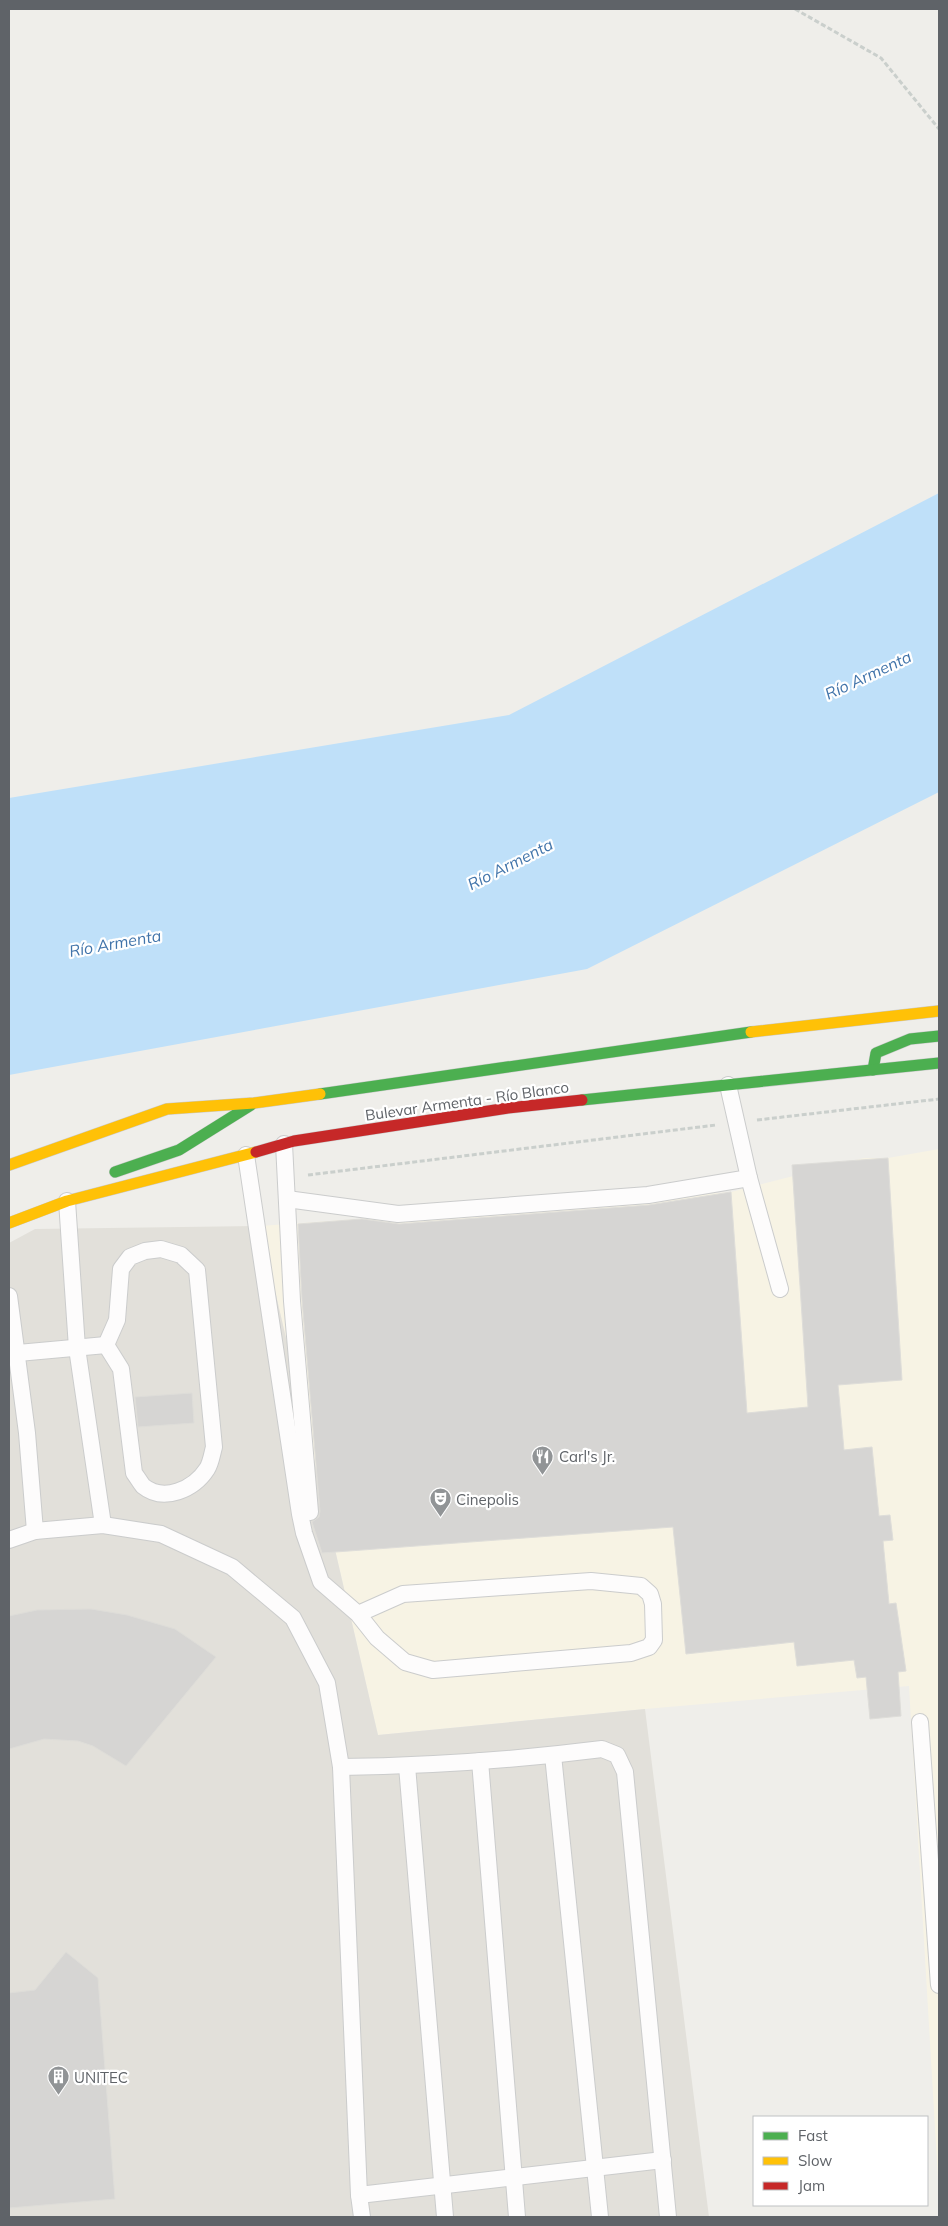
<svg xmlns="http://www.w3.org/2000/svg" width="948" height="2226" font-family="Mulish,sans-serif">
  <rect width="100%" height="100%" fill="#efeeea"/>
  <polygon fill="#f7f3e4" points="939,1149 939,2196 909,1686 645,1709 378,1735 260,1226 731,1192 864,1158 888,1158"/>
  <polygon fill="#e2e0da" points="260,1226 378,1735 645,1709 709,2217 9,2217 9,1243 35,1229"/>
  <polygon fill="#bfe0f9" points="939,493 939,792 587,969 9,1075 9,798 509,715"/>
  <g fill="#d6d5d3" stroke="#deddd9">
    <polygon points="888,1158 902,1380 838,1385 844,1450 872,1447 879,1516 890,1515 893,1540 883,1541 889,1604 896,1603 906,1671 898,1672 901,1716 870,1719 866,1677 857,1678 854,1660 797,1666 794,1642 686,1654 673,1527 322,1553 312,1522 319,1517 320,1511 302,1300 298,1224 362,1219 399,1224 649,1205 731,1192 747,1413 808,1407 792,1165"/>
    <polygon points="192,1393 194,1423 138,1427 135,1397"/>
    <polygon points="91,1609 127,1615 175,1629 216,1657 126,1766 93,1746 78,1741 44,1739 9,1749 9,1616 37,1610"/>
    <polygon points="66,1952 98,1978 115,2199 9,2208 9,1993 35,1990"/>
  </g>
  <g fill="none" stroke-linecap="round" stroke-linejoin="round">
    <defs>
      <g id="lane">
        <polyline points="284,1144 292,1301 310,1512"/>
        <polyline points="246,1155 300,1514 304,1533 321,1582 358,1614 377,1638 405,1662 433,1670 631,1653 649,1647 654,1640 653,1604 650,1594 641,1586 591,1581 403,1594 358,1614"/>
        <polyline points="749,1178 780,1289"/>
        <polyline points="287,1199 398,1214 648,1195 749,1178 728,1085"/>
        <polyline points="67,1201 77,1348 103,1525"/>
        <path d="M161 1249 181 1255 197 1270 214 1447C212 1454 211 1463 207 1469 194 1489 164 1503 143 1486 140 1482 137 1477 134 1473L121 1369 106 1345 117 1320 121 1269 130 1257 145 1251Z"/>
        <polyline points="9,1296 27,1433 35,1531"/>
        <polyline points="18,1353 106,1345"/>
        <polyline points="9,1540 35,1531 103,1525 161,1534 232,1567 293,1618 327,1683 341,1767 359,2195 362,2217"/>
        <polyline points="920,1722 939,1985"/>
        <polyline points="553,1755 600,2217"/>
        <polyline points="480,1761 517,2217"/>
        <polyline points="407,1766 445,2217"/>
        <path d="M341 1767C428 1766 515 1760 602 1749L617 1755 625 1772 668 2217"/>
        <polyline points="359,2195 663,2160"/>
      </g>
      <g id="fast">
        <polyline points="873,1070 876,1053 910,1039 939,1036"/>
        <polyline points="320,1094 751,1032"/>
        <polyline points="582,1100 939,1063"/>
        <polyline points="115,1172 179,1150 251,1105"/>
      </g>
      <g id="slow">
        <polyline points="751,1032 939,1011"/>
        <polyline points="9,1165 167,1109 254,1103 320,1094"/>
        <polyline points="9,1223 67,1201 256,1152"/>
      </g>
      <polyline id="jam" points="256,1152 294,1141 508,1108 582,1100"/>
    </defs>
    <use href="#lane" stroke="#cbcccc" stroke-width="18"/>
    <use href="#fast" stroke="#cacacb" stroke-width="12"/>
    <use href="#slow" stroke="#cacacb" stroke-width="12"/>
    <use href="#jam" stroke="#cacacb" stroke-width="12"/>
    <g stroke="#cacfcc" stroke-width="3" stroke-dasharray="5 2.5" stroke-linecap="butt">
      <polyline points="795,9 881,58 939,129"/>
      <polyline points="757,1120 939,1099"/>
      <polyline points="308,1175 716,1125"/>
    </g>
    <use href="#lane" stroke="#fdfcfc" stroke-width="16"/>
    <use href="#fast" stroke="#4caf50" stroke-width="11"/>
    <use href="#slow" stroke="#ffc107" stroke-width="11"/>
    <use href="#jam" stroke="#c62828" stroke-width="11"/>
  </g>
  <defs>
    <symbol id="restaurant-pin" viewBox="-11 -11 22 30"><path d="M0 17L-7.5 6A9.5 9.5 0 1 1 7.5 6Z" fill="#919496" stroke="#fff"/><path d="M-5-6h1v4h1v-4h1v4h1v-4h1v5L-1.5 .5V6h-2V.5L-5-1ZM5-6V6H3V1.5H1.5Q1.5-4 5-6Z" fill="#fff"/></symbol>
    <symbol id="theatre-pin" viewBox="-11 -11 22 30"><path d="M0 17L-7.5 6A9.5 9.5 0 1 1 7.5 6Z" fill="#919496" stroke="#fff"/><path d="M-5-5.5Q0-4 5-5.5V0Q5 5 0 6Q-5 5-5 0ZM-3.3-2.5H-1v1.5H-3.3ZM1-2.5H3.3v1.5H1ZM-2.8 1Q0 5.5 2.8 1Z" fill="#fff"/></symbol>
    <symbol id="building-pin" viewBox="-11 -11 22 30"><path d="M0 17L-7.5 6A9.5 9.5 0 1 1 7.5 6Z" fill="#919496" stroke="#fff"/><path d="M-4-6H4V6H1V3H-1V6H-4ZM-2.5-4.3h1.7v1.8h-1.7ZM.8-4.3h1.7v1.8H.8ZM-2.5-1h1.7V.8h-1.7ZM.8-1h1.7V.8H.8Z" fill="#fff"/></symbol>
  </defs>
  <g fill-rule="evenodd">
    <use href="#restaurant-pin" x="530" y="1444" width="25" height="34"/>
    <use href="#theatre-pin" x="428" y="1486" width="25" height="34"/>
    <use href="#building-pin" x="46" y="2064" width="25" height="34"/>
  </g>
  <g text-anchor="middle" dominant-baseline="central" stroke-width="4.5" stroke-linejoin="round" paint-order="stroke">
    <g font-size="15" fill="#5f6368" stroke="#fff">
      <text transform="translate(467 1101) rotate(-8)">Bulevar Armenta - Río Blanco</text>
    </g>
    <g font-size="15" fill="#5f6368" stroke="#fff" text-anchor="start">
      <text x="559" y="1456">Carl's Jr.</text>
      <text x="456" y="1499">Cinepolis</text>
      <text x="74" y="2077">UNITEC</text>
    </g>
    <g font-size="16" font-style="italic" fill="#4174aa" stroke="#fff">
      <text transform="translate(868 675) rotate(-25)">Río Armenta</text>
      <text transform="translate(510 864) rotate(-27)">Río Armenta</text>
      <text transform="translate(115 943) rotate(-10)">Río Armenta</text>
    </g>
  </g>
  <rect width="948" height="2226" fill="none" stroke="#5f6368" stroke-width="20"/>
  <rect x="753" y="2116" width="175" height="90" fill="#ffffff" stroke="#bfc1c3"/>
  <rect x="763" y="2132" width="25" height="8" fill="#4caf50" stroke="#bfc1c3"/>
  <text x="798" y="2141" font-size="15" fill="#5f6368">Fast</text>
  <rect x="763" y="2157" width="25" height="8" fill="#ffc107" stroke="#bfc1c3"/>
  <text x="798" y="2166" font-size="15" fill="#5f6368">Slow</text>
  <rect x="763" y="2182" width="25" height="8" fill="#c62828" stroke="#bfc1c3"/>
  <text x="798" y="2191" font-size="15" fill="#5f6368">Jam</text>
</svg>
